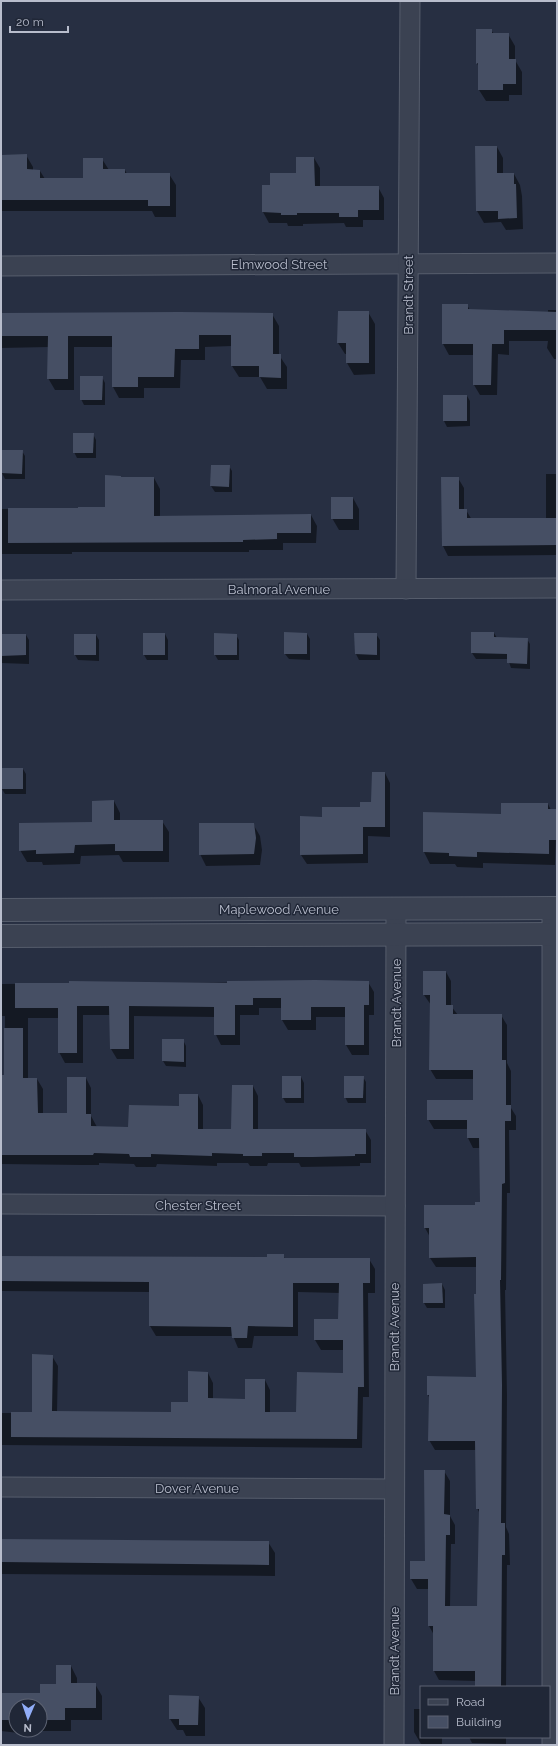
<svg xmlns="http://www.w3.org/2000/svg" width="558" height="1746" font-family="Raleway,sans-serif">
  <rect width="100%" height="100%" fill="#272f42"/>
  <g fill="#0007" fill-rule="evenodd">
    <polygon points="491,30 494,34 508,34 515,46 515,60 522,72 522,95 509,95 509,101 486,101 479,90 479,68 477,63"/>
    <polygon points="476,147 497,147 503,158 503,174 514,174 520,185 522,196 523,229 506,230 501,222 484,223 477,211"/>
    <polygon points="26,155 33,167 33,170 40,171 45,179 84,179 102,159 109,170 125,170 127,174 169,174 176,185 176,217 155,217 152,211 1,211 1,156"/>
    <polygon points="314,158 320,168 320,187 378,187 384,198 384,220 363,220 363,227 346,227 344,223 303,224 303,226 288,226 287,223 269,223 263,212 271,186 297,174"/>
    <polygon points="443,305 467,305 470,310 548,313 548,310 557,310 557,359 554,359 547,348 548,341 509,341 509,355 498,354 497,395 480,395 474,385 474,355 449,355 443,344"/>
    <polygon points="368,312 375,324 375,374 354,375 347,363 347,354 345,354 338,343"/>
    <polygon points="272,314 279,326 279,355 287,367 287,389 267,389 260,377 239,377 232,366 232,346 205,347 205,360 181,360 180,388 144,388 144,398 119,398 113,387 113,347 74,347 74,390 55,390 48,378 49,347 1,348 1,315"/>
    <polygon points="102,377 105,383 105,405 84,405 81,399"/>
    <polygon points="444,396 467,396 470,401 470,426 447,427 444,421"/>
    <polygon points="93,434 96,440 96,458 77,458 74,452"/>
    <polygon points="22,451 25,456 25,479 5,479 2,473"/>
    <polygon points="212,466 229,466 232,471 232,492 215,492 211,486"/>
    <polygon points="546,474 557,474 557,555 448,556 443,546 458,478 464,488 464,510 466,510 472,520 546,519"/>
    <polygon points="121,477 122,478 154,478 160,489 160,517 311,515 317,526 316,543 283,543 283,550 249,550 249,552 72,552 72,554 1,554 1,509 79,509 106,508"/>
    <polygon points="353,498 359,509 359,530 339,530 332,518"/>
    <polygon points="472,633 494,633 497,638 527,639 530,644 530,669 511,668 508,659 476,659 472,653"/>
    <polygon points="165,634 168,640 168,660 147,660 144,655"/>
    <polygon points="307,634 310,639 310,660 289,659 285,654"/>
    <polygon points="355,634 376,634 380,640 380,660 359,660 356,654"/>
    <polygon points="1,635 26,635 29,640 29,664 1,663"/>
    <polygon points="96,635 99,640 99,661 78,660 75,655"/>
    <polygon points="236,635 239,640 239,660 218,660 215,655"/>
    <polygon points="23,769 26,774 26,794 5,794 2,789"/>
    <polygon points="385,773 390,783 390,837 368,836 368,863 307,864 301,855 323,818 361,808 372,803"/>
    <polygon points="114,801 120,813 120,821 162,821 169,832 169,862 123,862 119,855 81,856 80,864 43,865 42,862 27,862 20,850 93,823"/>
    <polygon points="548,804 551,810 557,810 555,865 483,863 483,868 457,867 455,864 430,864 424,852 424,813 502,815"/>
    <polygon points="253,824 260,836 262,850 260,865 206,866 200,854"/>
    <polygon points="446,972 451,981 451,1006 458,1015 501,1015 507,1025 507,1063 511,1071 511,1108 516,1116 516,1130 509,1130 510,1193 507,1193 506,1290 505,1290 507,1395 506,1527 509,1534 510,1565 507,1565 506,1687 476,1687 476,1681 439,1680 434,1671 434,1635 429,1626 429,1589 417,1589 411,1579 411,1562 426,1562 444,1471 450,1481 450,1516 455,1525 455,1544 451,1544 450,1607 478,1607 480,1514 477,1508 476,1450 435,1450 429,1440 430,1399 428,1395 477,1378 477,1267 436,1267 430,1258 430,1237 425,1228 425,1206 476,1206 481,1203 480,1148 473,1148 468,1138 468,1129 434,1129 428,1119 474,1101 474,1079 436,1079 430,1069 431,1005 424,995"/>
    <polygon points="368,982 374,992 374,1015 369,1015 369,1055 352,1055 346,1045 346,1017 316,1017 316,1030 288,1030 282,1020 282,1008 259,1008 259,1015 240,1015 240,1045 221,1045 216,1035 215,1017 134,1016 134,1059 117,1059 111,1049 110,1015 83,1015 83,1063 65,1063 59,1052 59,1018 28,1018 28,1079 37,1079 43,1089 43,1114 68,1114 86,1078 91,1088 91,1116 97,1127 129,1128 180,1107 198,1095 203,1105 203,1130 232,1130 253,1086 258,1096 258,1130 365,1130 371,1140 371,1163 360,1163 360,1166 301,1167 299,1163 268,1163 267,1166 250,1166 248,1163 217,1163 217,1166 157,1164 156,1167 136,1167 134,1164 99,1163 99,1165 81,1165 1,1164 1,1076 5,1076 5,1016 1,1016 1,984"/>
    <polygon points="183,1040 186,1046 186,1067 166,1066 163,1061"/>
    <polygon points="301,1077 304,1083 304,1103 286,1103 283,1098"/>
    <polygon points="363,1077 366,1082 366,1103 348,1103 345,1097"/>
    <polygon points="283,1255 285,1259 369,1259 375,1269 375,1293 368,1293 369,1397 363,1397 362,1448 1,1445 1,1413 33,1413 52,1356 58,1366 57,1412 172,1413 189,1403 208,1373 213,1383 213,1399 246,1400 265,1380 270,1390 270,1413 297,1413 344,1374 344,1350 321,1350 315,1340 339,1320 340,1293 298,1292 298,1336 254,1336 252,1348 238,1348 233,1336 156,1336 150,1326 150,1292 1,1291 1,1257 268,1258"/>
    <polygon points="442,1284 445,1290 445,1308 427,1308 424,1303"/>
    <polygon points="1,1361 2,1363 2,1383 1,1383"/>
    <polygon points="1,1540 268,1542 275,1553 275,1576 1,1574"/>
    <path d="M71 1666 77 1678V1684H95L102 1696V1720H71V1731H28V1734L1 1731V1694H41L57 1685ZM16 1706H40V1730H16Z"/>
    <polygon points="198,1697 205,1708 205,1736 186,1736 183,1730 177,1730 170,1719"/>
    <polygon points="414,1709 421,1709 421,1737 442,1737 442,1744 421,1744 414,1732"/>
    <polygon points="469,1737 506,1737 506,1744 472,1743"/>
  </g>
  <g fill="#464f64">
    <polygon points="476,29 492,29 492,33 509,33 509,59 516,59 516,84 503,84 503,90 478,90 478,63 476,64"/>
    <polygon points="475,146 497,146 497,173 514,173 514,184 516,184 517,218 498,219 498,211 476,211"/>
    <polygon points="27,154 27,169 40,170 40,178 83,178 83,158 103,158 103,169 125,169 125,173 170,173 170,206 148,206 148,200 1,200 1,155"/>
    <polygon points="296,157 314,157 315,186 379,186 379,210 358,210 358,217 339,217 339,213 297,213 297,215 281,215 281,213 262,212 262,185 270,185 270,173 296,173"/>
    <polygon points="442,304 468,304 468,309 557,312 557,330 504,330 504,344 492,344 491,385 473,385 473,344 442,344"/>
    <polygon points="338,311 369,311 369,363 346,363 346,343 337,343"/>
    <polygon points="179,312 273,313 273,354 281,354 281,378 259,377 259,366 231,366 231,335 199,335 199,349 175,349 174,377 138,377 138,387 112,387 112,336 68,336 68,379 47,379 48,336 2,336 1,313"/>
    <polygon points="80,376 103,376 102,400 80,400"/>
    <rect x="443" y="395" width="24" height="26"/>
    <polygon points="73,433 94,433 93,453 73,453"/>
    <polygon points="1,450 23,450 22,474 1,473"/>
    <polygon points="211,465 230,465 229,487 210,486"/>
    <polygon points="105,475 121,476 121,477 154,477 154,516 311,514 311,533 277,533 277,539 243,540 243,542 8,543 8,508 78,508 78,507 105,507"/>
    <polygon points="441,477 459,477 459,509 467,509 467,518 557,518 557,545 442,546"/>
    <rect x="331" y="497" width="22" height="22"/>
    <polygon points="284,632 307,633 307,654 284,654"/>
    <polygon points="471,632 494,632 494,637 528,638 527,664 507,663 507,654 471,653"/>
    <rect x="143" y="633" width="22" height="22"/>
    <polygon points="214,633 237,634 237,655 214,655"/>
    <polygon points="354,633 377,633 377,655 355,654"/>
    <polygon points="1,634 26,634 26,655 1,656"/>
    <rect x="74" y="634" width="22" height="21"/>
    <rect x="1" y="768" width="22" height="21"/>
    <polygon points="372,772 385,772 385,827 363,827 363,854 300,855 300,816 322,817 322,807 360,807 360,802 371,802"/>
    <polygon points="114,800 114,820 163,820 163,851 115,851 115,844 75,845 74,853 36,854 36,850 19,851 19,823 92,822 92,801"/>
    <polygon points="501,803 548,803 548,809 557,809 557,840 549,840 549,854 477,852 477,857 449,856 449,853 423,852 423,812 501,814"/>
    <polygon points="199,823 254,823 256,838 254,854 199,855"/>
    <polygon points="423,971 446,971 446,1005 453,1005 453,1014 502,1014 502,1060 506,1060 506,1105 511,1105 511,1121 505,1121 505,1183 502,1184 501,1280 500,1280 502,1385 501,1523 505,1523 505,1555 502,1555 501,1687 475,1687 475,1671 433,1671 433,1626 428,1626 428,1579 410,1579 410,1561 425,1561 424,1470 445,1470 444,1514 450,1515 450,1535 446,1535 445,1606 477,1606 479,1509 476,1509 475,1441 428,1441 429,1395 427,1395 427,1376 476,1377 474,1294 476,1294 476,1257 429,1258 429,1228 424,1228 424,1205 475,1205 475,1202 480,1202 479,1138 467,1138 467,1120 427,1120 427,1100 473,1100 473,1070 429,1070 430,995 423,995"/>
    <polygon points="315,980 369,981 369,1005 364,1005 364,1045 345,1045 345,1007 311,1007 311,1020 281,1020 281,998 253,998 253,1005 235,1005 235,1035 214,1035 214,1007 129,1006 129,1049 110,1049 109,1006 77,1006 77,1053 58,1053 58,1008 15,1008 15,983 69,983 69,981 227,983 227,981"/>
    <polygon points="4,1028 23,1028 23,1078 37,1078 38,1113 67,1113 67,1077 86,1077 86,1114 91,1114 91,1126 128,1127 129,1105 179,1106 179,1094 198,1094 198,1129 231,1129 232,1085 253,1085 253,1129 366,1129 366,1154 355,1154 355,1156 313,1157 294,1157 294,1153 262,1153 262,1156 243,1156 243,1154 212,1153 212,1156 151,1154 151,1157 130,1157 129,1154 94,1153 93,1155 1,1155 1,1075 4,1075"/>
    <polygon points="162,1039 184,1039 184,1062 162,1061"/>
    <rect x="282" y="1076" width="19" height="22"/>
    <polygon points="344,1076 364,1076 363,1098 344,1098"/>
    <polygon points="267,1254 284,1254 284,1258 370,1258 370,1283 363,1283 364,1387 358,1387 357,1439 11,1437 11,1412 32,1412 32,1354 53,1355 52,1411 171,1412 171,1402 188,1402 188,1371 208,1372 208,1398 245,1399 245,1379 265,1379 265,1412 296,1412 297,1372 343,1373 343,1340 314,1340 314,1319 338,1319 339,1283 293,1283 293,1327 248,1326 247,1338 232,1338 231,1327 149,1326 149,1282 1,1281 1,1256 267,1257"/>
    <polygon points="442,1283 443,1303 423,1303 423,1284"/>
    <polygon points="1,1539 269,1541 269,1565 1,1562"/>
    <polygon points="56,1665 71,1665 71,1683 96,1683 96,1708 65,1708 65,1720 40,1720 40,1706 16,1706 16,1720 1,1720 1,1693 40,1693 40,1684 56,1684"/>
    <polygon points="169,1695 199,1696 198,1725 179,1725 179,1719 169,1719"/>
  </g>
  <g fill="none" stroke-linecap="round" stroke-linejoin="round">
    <defs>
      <g id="minor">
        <polyline points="1,266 557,263"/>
        <polyline points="406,589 410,1"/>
        <polyline points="1,590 557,588"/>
        <polyline points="1,1204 395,1206"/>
        <polyline points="1,1487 394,1489"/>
        <polyline points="394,1745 396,909"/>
        <polyline points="552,1745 552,908"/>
      </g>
      <g id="tertiary">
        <polyline points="1,910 557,908"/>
        <polyline points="1,936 557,934"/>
      </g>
    </defs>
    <use href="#minor" stroke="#565d6c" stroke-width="21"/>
    <use href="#tertiary" stroke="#565d6c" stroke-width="24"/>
    <use href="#minor" stroke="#3b4252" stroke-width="19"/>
    <use href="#tertiary" stroke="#3b4252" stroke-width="22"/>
  </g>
  <g text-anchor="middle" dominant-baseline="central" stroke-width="3" stroke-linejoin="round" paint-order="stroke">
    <g font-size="13" fill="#b8bdcc" stroke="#202737">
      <text x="279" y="264">Elmwood Street</text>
      <text transform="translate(408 295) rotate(-90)">Brandt Street</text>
      <text x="279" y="589">Balmoral Avenue</text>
      <text x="279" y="909">Maplewood Avenue</text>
      <text transform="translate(396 1003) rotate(-90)">Brandt Avenue</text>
      <text x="198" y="1205">Chester Street</text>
      <text transform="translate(394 1327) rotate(-90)">Brandt Avenue</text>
      <text x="197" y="1488">Dover Avenue</text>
      <text transform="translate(394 1651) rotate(-90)">Brandt Avenue</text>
    </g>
  </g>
  <rect width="558" height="1746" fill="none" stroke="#b8bdcc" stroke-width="4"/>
  <rect x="420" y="1686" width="130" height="52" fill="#202737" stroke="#5d6373"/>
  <rect x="428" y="1699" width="20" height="6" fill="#3b4252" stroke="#5d6373"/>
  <text x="456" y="1706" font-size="12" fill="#b8bdcc">Road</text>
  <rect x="428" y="1716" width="20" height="12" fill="#464f64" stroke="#5d6373"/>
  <text x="456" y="1726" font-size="12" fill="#b8bdcc">Building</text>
  <g transform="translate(28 1718) rotate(182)"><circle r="19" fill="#202737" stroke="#5d6373"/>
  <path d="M0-3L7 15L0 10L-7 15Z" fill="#91adf8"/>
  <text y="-6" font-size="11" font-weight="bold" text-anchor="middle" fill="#b8bdcc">N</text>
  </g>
  <path d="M10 26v6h58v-6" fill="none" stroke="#b8bdcc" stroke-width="2"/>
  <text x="16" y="26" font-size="12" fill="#b8bdcc" stroke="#202737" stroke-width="3" paint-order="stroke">20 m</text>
</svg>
